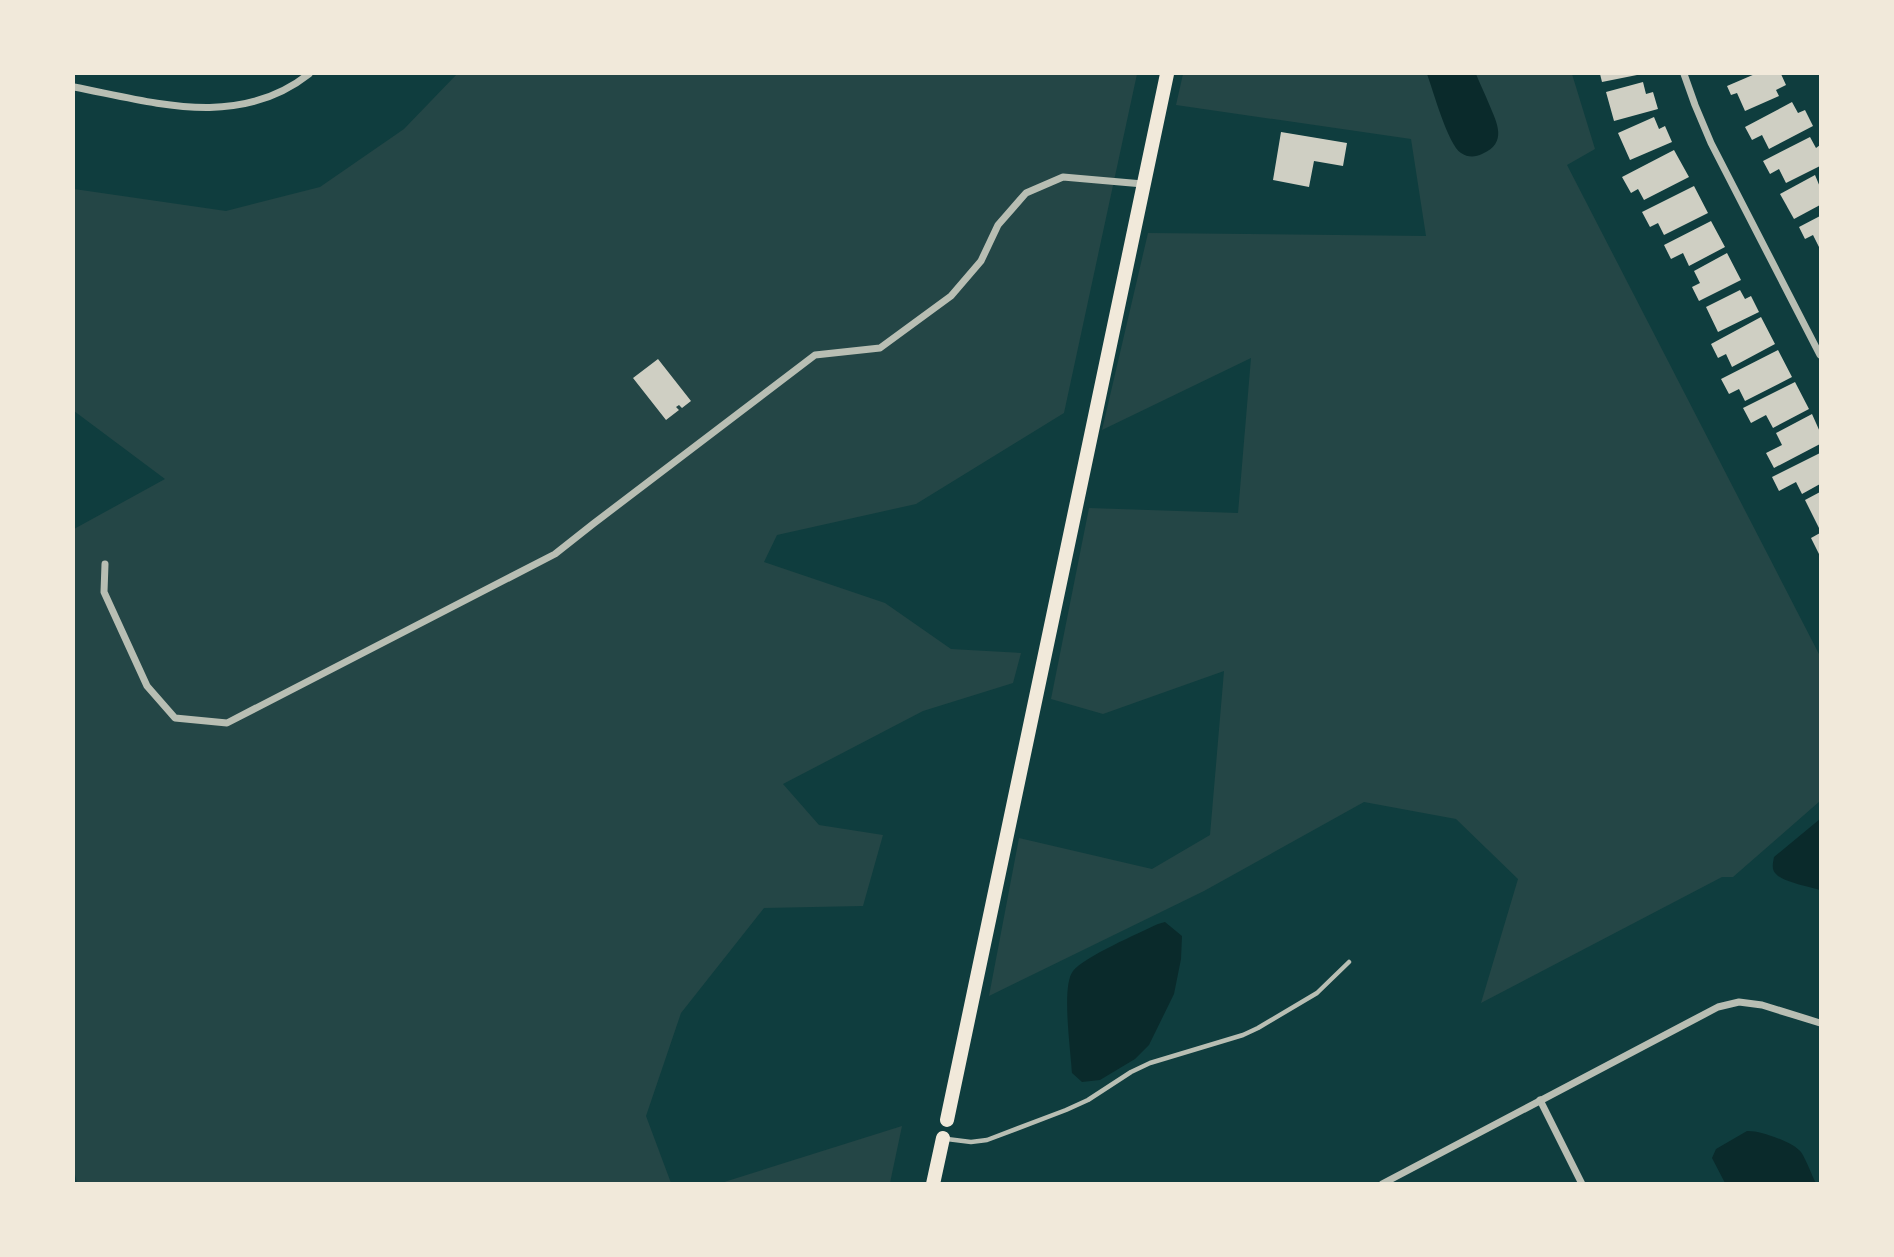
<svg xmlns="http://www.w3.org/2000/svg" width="1894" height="1257" font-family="Inter,sans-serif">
  <rect width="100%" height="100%" fill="#0f3d3e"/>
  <g fill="#244646">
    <polygon points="457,74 1137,74 1064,413 916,504 777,535 764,562 885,603 951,649 1021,653 1013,683 923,711 783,784 819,825 883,835 863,906 764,908 681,1013 646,1116 671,1183 77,1183 74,1170 74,529 165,479 74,411 74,189 226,211 320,187 404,129"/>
    <polygon points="1183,74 1572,74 1595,149 1567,165 1820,656 1820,801 1733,877 1722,877 1481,1003 1518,879 1456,819 1364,802 1204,891 989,996 1019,838 1152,869 1210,835 1224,671 1103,714 1051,699 1089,508 1238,513 1251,358 1102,430 1148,233 1426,236 1411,139 1176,105"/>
    <polygon points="902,1126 890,1183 721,1183"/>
  </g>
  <g fill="#0a2a2b">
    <path d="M1427 74H1476C1480 84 1485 94 1489 104 1497 123 1508 143 1482 154 1476 157 1468 158 1461 153 1448 145 1433 90 1427 74Z"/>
    <path d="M1820 819V890C1810 887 1783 882 1776 874 1771 869 1773 863 1774 857Z"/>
    <path d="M1165 922 1182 936 1181 959 1174 994 1149 1045 1135 1059 1100 1080 1082 1082 1072 1073C1071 1052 1061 986 1073 971 1084 957 1139 933 1158 924Z"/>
    <path d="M1747 1131C1759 1130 1793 1142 1801 1152 1807 1161 1811 1174 1816 1183H1725L1712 1158 1716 1149Z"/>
  </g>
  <g fill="#cfcfc3">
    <polygon points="1600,74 1637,74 1637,75 1602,82"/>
    <polygon points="1755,74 1781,74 1786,85 1776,90 1779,96 1745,111 1737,93 1731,95 1727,86"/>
    <polygon points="1643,82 1646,94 1653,92 1658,109 1614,121 1606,92"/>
    <polygon points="1792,102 1798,113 1805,110 1813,126 1769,149 1762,135 1752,140 1745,127"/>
    <polygon points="1654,117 1659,129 1665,126 1672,142 1630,160 1618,133"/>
    <polygon points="1281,132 1347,143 1343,166 1314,161 1309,187 1273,180"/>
    <polygon points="1810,137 1816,148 1820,145 1820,166 1786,183 1779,169 1770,174 1763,161"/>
    <polygon points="1674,150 1689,177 1644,200 1638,189 1631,193 1622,177"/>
    <polygon points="1815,175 1820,187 1820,205 1794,219 1780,194"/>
    <polygon points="1694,186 1708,213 1664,235 1658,223 1650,227 1642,212"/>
    <polygon points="1820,216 1820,249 1813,235 1805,239 1799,227"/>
    <polygon points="1711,221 1725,247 1689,266 1683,253 1671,259 1664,245"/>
    <polygon points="1727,253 1741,280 1699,301 1692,287 1700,283 1694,271"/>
    <polygon points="1740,290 1745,299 1751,296 1759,312 1718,332 1706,307"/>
    <polygon points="1761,317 1775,344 1732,367 1726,354 1718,358 1711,344"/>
    <polygon points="1778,350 1792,377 1745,401 1739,389 1729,394 1721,379"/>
    <polygon points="658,359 691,401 682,408 679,405 676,407 679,410 666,420 633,378"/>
    <polygon points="1795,382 1809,409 1773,428 1766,415 1751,423 1743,408"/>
    <polygon points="1812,414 1820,432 1820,444 1774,468 1766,453 1782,445 1776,433"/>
    <polygon points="1820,453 1820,484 1802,494 1796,482 1779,491 1772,477"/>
    <polygon points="1820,492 1820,530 1805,500"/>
    <polygon points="1820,533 1820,556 1811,538"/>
  </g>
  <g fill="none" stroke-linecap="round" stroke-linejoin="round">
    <polyline stroke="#b8beb3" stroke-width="4.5" points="947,1139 971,1142 987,1140 1066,1110 1088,1100 1131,1072 1150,1063 1243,1035 1258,1028 1317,993 1349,962"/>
    <g stroke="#b8beb3" stroke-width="7">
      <polyline points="1684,74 1695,105 1711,143 1820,355"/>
      <path d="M74 87C153 102 238 130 309 74"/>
      <polyline points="105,564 104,592 147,686 175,718 227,723 555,554 593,524 815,355 880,348 951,296 981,261 998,225 1026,193 1063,177 1143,184"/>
      <polyline points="1540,1100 1582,1184"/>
      <polyline points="1382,1184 1718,1007 1739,1002 1762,1005 1820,1023"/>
    </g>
    <g stroke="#f1e9da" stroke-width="14">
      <polyline points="947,1120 1167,74"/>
      <polyline points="933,1184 943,1138"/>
    </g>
  </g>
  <rect width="1894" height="1257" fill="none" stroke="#f1e9da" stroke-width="150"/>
</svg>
